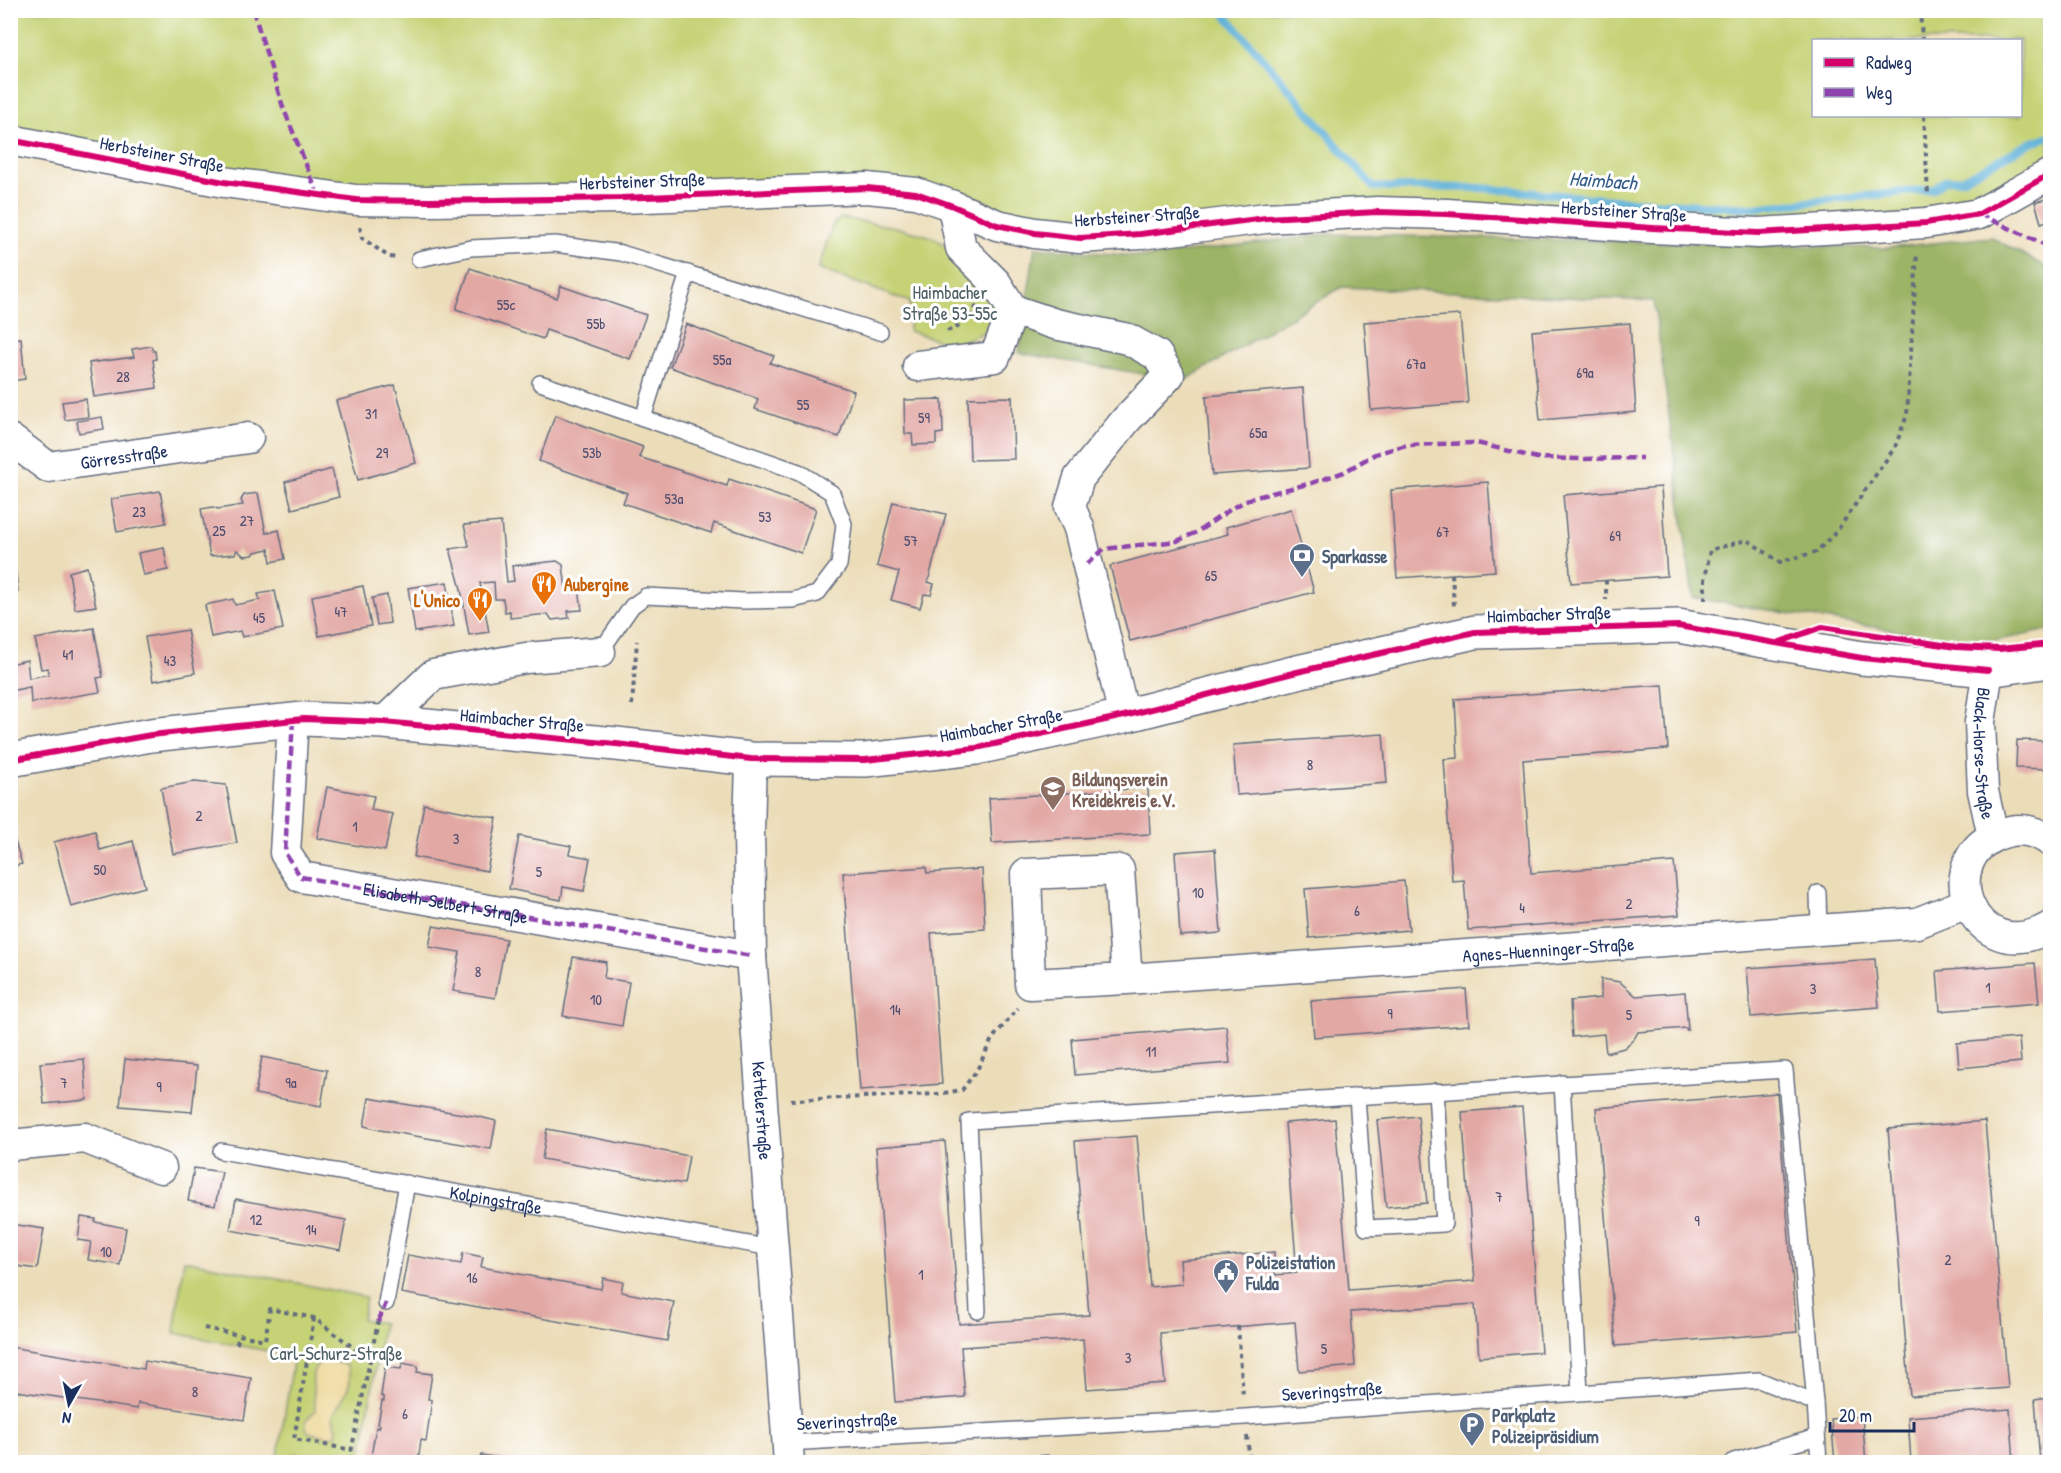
<svg xmlns="http://www.w3.org/2000/svg" width="2061" height="1473" font-family="'Patrick Hand',sans-serif">
  <rect width="100%" height="100%" fill="#fff"/>
  <filter id="ink" filterUnits="userSpaceOnUse"><feTurbulence type="fractalNoise" baseFrequency=".0167" numOctaves="2"/><feDisplacementMap in="SourceGraphic" scale="12" xChannelSelector="R" yChannelSelector="G"/><feConvolveMatrix kernelMatrix="1 2 1 2 8 2 1 2 1" color-interpolation-filters="sRGB"/></filter>
  <filter id="wash" filterUnits="userSpaceOnUse"><feTurbulence type="fractalNoise" baseFrequency=".008" numOctaves="4" result="noise"/><feDisplacementMap in="SourceGraphic" scale="24" xChannelSelector="R" yChannelSelector="G"/><feGaussianBlur stdDeviation="1.35" result="paint"/><feColorMatrix in="noise" values="0 0 0 0 0 0 0 0 0 0 0 0 0 0 0 0 0 1.4 0 .05"/><feComposite in="paint" operator="in"/></filter>
  <g filter="url(#wash)">
    <rect width="100%" height="100%" fill="#ecddb9"/>
    <g fill="#c5d274" stroke="#708069" stroke-width="1.5" fill-rule="evenodd">
      <path d="M10 11H2050V161L1963 208 1753 233 1463 216 1058 234 867 199 397 194 11 149ZM1814 40H2020V116H1814Z"/>
      <polygon points="841,218 895,227 935,238 972,266 1000,301 987,331 954,345 909,331 910,302 818,269 833,224"/>
      <polygon points="184,1260 366,1297 362,1319 383,1323 360,1462 277,1462 294,1356 174,1333"/>
    </g>
    <polygon fill="#9cb466" stroke="#5c7262" stroke-width="1.5" points="1329,234 1886,248 1991,237 2050,269 2050,630 1978,644 1693,598 1654,301 1342,287 1184,381 1019,353 1035,247 1146,257"/>
    <g fill="#eeda9e" stroke="#84847e" stroke-width="1.5">
      <path d="M326 1360 346 1365C358 1385 340 1399 333 1416L334 1423 337 1428 336 1435 329 1437 308 1432C303 1423 307 1418 315 1411 316 1396 304 1364 326 1360Z"/>
      <polygon points="295,1454 328,1460 328,1462 291,1462 292,1457"/>
    </g>
    <g fill="none" stroke-linecap="round" stroke-linejoin="round">
      <polyline stroke="#5db0d8" stroke-width="8" points="1221,10 1373,187 1482,188 1616,200 1752,208 1933,189 1946,180 1963,179 2030,143 2050,136"/>
    </g>
    <g id="blocks">
      <g fill="#e2a8a4">
        <polygon points="2050,198 2050,220 2041,223 2035,202"/>
        <polygon points="470,268 557,298 561,286 646,315 630,359 546,330 543,339 456,309"/>
        <polygon points="1460,315 1468,403 1371,410 1364,322"/>
        <polygon points="1630,323 1636,412 1540,420 1532,331"/>
        <polygon points="686,324 774,356 770,363 854,391 839,437 755,409 758,399 670,367"/>
        <polygon points="21,338 25,379 10,381 10,339"/>
        <polygon points="151,346 153,351 155,351 156,359 153,360 157,388 94,397 89,363 134,357 132,349"/>
        <polygon points="395,385 416,463 358,480 336,401"/>
        <polygon points="1303,388 1309,468 1212,475 1206,396"/>
        <polygon points="1012,397 1014,459 970,460 968,398"/>
        <polygon points="86,399 88,417 65,420 62,402"/>
        <polygon points="942,399 943,433 936,434 936,444 913,445 912,434 905,434 904,400"/>
        <polygon points="555,415 643,447 639,457 727,486 729,479 816,509 801,553 714,523 711,533 623,503 627,493 539,461"/>
        <polygon points="102,417 104,429 79,433 77,421"/>
        <polygon points="332,469 339,497 292,509 285,482"/>
        <polygon points="1488,482 1495,571 1397,578 1391,490"/>
        <polygon points="1661,487 1667,576 1571,583 1563,495"/>
        <polygon points="160,491 166,523 117,532 111,499"/>
        <polygon points="258,493 266,533 279,530 285,559 271,562 269,549 255,552 253,555 244,556 237,550 235,554 210,556 201,509 213,507 218,509 243,505 241,500 244,495"/>
        <polygon points="893,502 946,514 928,582 934,584 931,595 924,594 920,608 891,600 899,572 877,566"/>
        <polygon points="1291,509 1314,592 1130,641 1110,566 1228,534 1226,527"/>
        <polygon points="501,522 507,582 514,581 512,566 557,561 563,565 566,589 579,588 582,610 568,611 569,618 552,620 548,614 510,618 510,611 505,612 503,599 495,599 494,582 480,583 489,632 469,635 461,589 450,549 469,546 464,525"/>
        <polygon points="10,539 12,539 18,591 10,592"/>
        <polygon points="164,548 168,570 143,575 138,553"/>
        <polygon points="87,567 96,606 75,609 69,572"/>
        <polygon points="447,582 454,626 415,632 408,588"/>
        <polygon points="363,586 371,626 319,636 312,596"/>
        <polygon points="275,591 283,629 242,637 240,631 211,637 205,605 233,599 235,605 260,600 258,594"/>
        <polygon points="387,595 390,623 377,625 372,598"/>
        <polygon points="94,628 103,677 97,678 100,692 31,703 30,687 10,691 10,664 27,660 29,678 49,674 48,668 41,669 35,639"/>
        <polygon points="187,630 195,673 153,681 145,637"/>
        <polygon points="1663,685 1668,749 1523,760 1531,873 1674,862 1679,915 1468,930 1464,880 1452,881 1444,759 1458,758 1455,699"/>
        <polygon points="1383,734 1387,783 1237,795 1233,745"/>
        <polygon points="2017,740 2050,741 2050,769 2016,768"/>
        <polygon points="194,782 226,785 237,843 173,854 161,788"/>
        <polygon points="327,787 374,796 371,810 393,814 385,851 317,838"/>
        <polygon points="1148,788 1150,834 992,843 989,798"/>
        <polygon points="424,804 497,818 487,871 414,857"/>
        <polygon points="10,825 22,864 10,867"/>
        <polygon points="95,831 100,850 133,841 145,887 71,907 54,842"/>
        <polygon points="519,836 571,846 569,854 590,858 584,891 563,887 561,900 509,889"/>
        <polygon points="1215,849 1221,933 1180,936 1175,852"/>
        <polygon points="926,867 927,873 982,869 985,929 931,933 942,1084 860,1090 843,873"/>
        <polygon points="1404,881 1409,930 1309,938 1305,889"/>
        <polygon points="433,926 506,939 495,998 453,991 460,952 429,947"/>
        <polygon points="573,957 606,962 604,978 629,982 622,1026 563,1016"/>
        <polygon points="1875,959 1879,1007 1751,1017 1747,968"/>
        <polygon points="2035,963 2039,1003 1940,1011 1937,971"/>
        <polygon points="1601,979 1620,982 1636,996 1685,992 1688,1030 1686,1030 1686,1028 1638,1032 1634,1039 1624,1048 1606,1053 1604,1034 1572,1037 1570,1001 1601,998"/>
        <polygon points="1466,989 1469,1025 1314,1037 1311,1001"/>
        <polygon points="1226,1026 1230,1063 1075,1075 1072,1039"/>
        <polygon points="2019,1038 2021,1062 1959,1068 1957,1043"/>
        <polygon points="262,1057 327,1070 321,1106 255,1094"/>
        <polygon points="84,1059 87,1100 44,1104 40,1063"/>
        <polygon points="125,1059 197,1066 192,1112 120,1106"/>
        <polygon points="1777,1093 1797,1332 1616,1346 1596,1108"/>
        <polygon points="369,1098 480,1117 496,1121 491,1149 380,1130 364,1126"/>
        <polygon points="1522,1107 1541,1352 1479,1357 1475,1304 1351,1312 1355,1366 1299,1371 1295,1322 1160,1333 1165,1383 1087,1389 1083,1339 961,1347 965,1397 895,1402 876,1147 945,1141 959,1324 1089,1315 1075,1141 1137,1136 1150,1287 1182,1284 1180,1260 1274,1252 1275,1275 1297,1273 1285,1123 1335,1119 1349,1290 1475,1281 1462,1112"/>
        <polygon points="1418,1116 1427,1203 1386,1207 1377,1120"/>
        <polygon points="1985,1121 2008,1388 1910,1396 1888,1129"/>
        <polygon points="547,1129 689,1156 684,1184 542,1159"/>
        <polygon points="194,1168 222,1172 215,1206 188,1201"/>
        <polygon points="236,1199 346,1220 340,1250 230,1230"/>
        <polygon points="81,1217 96,1219 95,1222 126,1228 120,1265 88,1260 91,1242 78,1240"/>
        <polygon points="10,1224 44,1229 37,1269 10,1265"/>
        <polygon points="463,1253 483,1257 481,1267 601,1289 603,1278 623,1282 621,1292 674,1302 667,1341 401,1293 408,1255 461,1264"/>
        <polygon points="10,1347 144,1369 145,1361 251,1378 244,1420 138,1403 137,1409 10,1390"/>
        <polygon points="402,1363 418,1366 417,1372 432,1374 428,1399 432,1400 426,1441 421,1440 418,1462 386,1462 386,1460 371,1457 376,1427 379,1428 380,1425 378,1424 382,1401 384,1401 384,1397 381,1396 385,1367 401,1369"/>
        <polygon points="2050,1397 2050,1462 2040,1462 2035,1399"/>
        <polygon points="2010,1409 2014,1462 1911,1462 1908,1417"/>
        <polygon points="1862,1416 1866,1462 1835,1462 1831,1419"/>
        <polygon points="481,1455 518,1461 518,1462 479,1462"/>
        <polygon points="1048,1455 1048,1462 1004,1462 1004,1458"/>
        <polygon points="929,1458 930,1462 898,1462 898,1461"/>
      </g>
    </g>
  </g>
  <g filter="url(#ink)">
    <use href="#blocks" fill-opacity="0" stroke="#646c7e" stroke-width="1.5"/>
    <g fill="none" stroke-linecap="round" stroke-linejoin="round">
      <defs>
        <g id="lane">
          <polyline points="419,259 471,248 555,244 621,253 880,332"/>
          <polyline points="540,383 643,418"/>
          <polyline points="600,652 632,606 646,596 743,601 793,600 817,594 839,565 844,524 832,493 799,472 643,418 688,273"/>
          <polyline points="1818,893 1819,929"/>
          <polyline points="1562,1083 1580,1392"/>
          <polyline points="1357,1096 1366,1228 1444,1224 1436,1091"/>
          <path id="s1" d="M221 1151 772 1248"/>
          <polyline points="386,1303 407,1183"/>
          <polyline points="978,1311 969,1121 1785,1070 1815,1403"/>
          <polyline points="787,1443 1245,1417 1759,1380 1815,1403 1819,1462"/>
          <polyline points="1734,1461 1817,1437"/>
        </g>
        <g id="street">
          <polyline points="10,140 224,182 356,200 429,201 621,198 867,188 916,193 953,206 997,225 1035,233 1080,238 1140,234 1266,218 1377,212 1447,214 1653,228 1759,233 1926,223 1979,214 2050,174"/>
          <polyline points="953,206 961,248 996,283 1013,310 1055,324 1128,339 1157,355 1169,375 1126,420 1079,478 1070,507 1079,528 1124,716"/>
          <polyline points="918,366 995,357 1013,310"/>
          <path id="s2" d="M10 439 48 467 248 438"/>
          <path id="s3" d="M1988 670 1980 722 1983 791 1993 836"/>
          <path id="s4" d="M293 720 285 853 301 877 751 956"/>
          <polyline points="384,722 433,675 526,658 600,652"/>
          <path id="s5" d="M751 759 749 832 751 956 789 1462"/>
          <path d="M2050 841C2036 831 2020 827 2003 833 1929 856 1972 972 2050 927"/>
          <path id="s6" d="M1127 979 1119 870 1026 874 1030 984 1127 979 1917 923 1967 903"/>
          <polyline points="10,1145 85,1138 161,1168"/>
        </g>
        <polyline id="secondary" points="10,760 151,735 303,719 384,722 616,744 751,759 865,760 976,748 1124,716 1297,672 1475,632 1678,626 1862,658 1988,670 2050,661"/>
      </defs>
      <use href="#lane" stroke="#646c7e" stroke-width="18"/>
      <use href="#street" stroke="#646c7e" stroke-width="33"/>
      <use href="#secondary" stroke="#646c7e" stroke-width="36"/>
      <g stroke="#646c7e" stroke-width="4" stroke-dasharray="4.5 4.5" stroke-linecap="butt">
        <polyline points="1920,10 1922,40"/>
        <polyline points="1924,116 1928,196"/>
        <polyline points="360,227 362,238 389,257 398,258"/>
        <polyline points="947,331 960,326 977,306"/>
        <polyline points="1452,574 1454,606"/>
        <polyline points="1606,580 1606,600"/>
        <polyline points="1705,600 1705,580 1710,550 1747,540 1780,562 1816,552 1837,531 1895,447 1907,415 1917,253"/>
        <polyline points="632,705 637,641"/>
        <polyline points="791,1100 937,1094 962,1090 977,1070 992,1039 1018,1008"/>
        <polyline points="314,1318 294,1439 352,1450"/>
        <polyline points="1238,1326 1243,1396"/>
        <polyline points="204,1328 265,1340 270,1309 314,1318 370,1360 349,1462"/>
        <polyline points="237,1344 239,1335"/>
        <polyline points="370,1360 378,1322"/>
        <polyline points="1247,1436 1250,1462"/>
        <polyline points="1138,1462 1215,1456 1216,1462"/>
      </g>
      <use href="#lane" stroke="#fff" stroke-width="15"/>
      <use href="#street" stroke="#fff" stroke-width="30"/>
      <use href="#secondary" stroke="#fff" stroke-width="33"/>
      <g stroke="#8e44ad" stroke-width="4.5" stroke-dasharray="9 4.5" stroke-linecap="butt">
        <polyline points="253,10 283,107 318,195"/>
        <polyline points="1979,214 2050,247"/>
        <polyline points="1087,564 1104,549 1177,541 1197,532 1234,507 1252,498 1312,483 1344,472 1375,454 1406,445 1477,443 1537,458 1582,459 1642,458"/>
        <polyline points="293,720 285,853 301,877 751,956"/>
        <polyline points="378,1322 386,1303"/>
      </g>
      <defs>
        <g id="cycleway">
          <polyline points="10,140 224,182 356,200 429,201 621,198 867,188 916,193 953,206 997,225 1035,233 1080,238 1140,234 1266,218 1377,212 1447,214 1653,228 1759,233 1926,223 1979,214 2050,174"/>
          <polyline points="1780,642 1822,627 1956,647 1999,649 2050,644"/>
          <polyline points="10,760 151,735 303,719 384,722 616,744 751,759 865,760 976,748 1124,716 1297,672 1475,632 1678,626 1862,658 1988,670"/>
        </g>
      </defs>
      <use href="#cycleway" stroke="#fff" stroke-width="10"/>
      <use href="#cycleway" stroke="#d6006c" stroke-width="6"/>
    </g>
  </g>
  <defs>
    <symbol id="bank-pin" viewBox="-11 -11 22 30"><path d="M0 17L-7.5 6A9.5 9.5 0 1 1 7.5 6Z" fill="#5c6f8a" stroke="#fff"/><path d="M-6-4H6V4H-6ZM0-2.3a2.3 2.3 0 1 0 0 4.6a2.3 2.3 0 1 0 0-4.6Z" fill="#fff"/></symbol>
    <symbol id="restaurant-pin" viewBox="-11 -11 22 30"><path d="M0 17L-7.5 6A9.5 9.5 0 1 1 7.5 6Z" fill="#e8710a" stroke="#fff"/><path d="M-5-6h1v4h1v-4h1v4h1v-4h1v5L-1.5 .5V6h-2V.5L-5-1ZM5-6V6H3V1.5H1.5Q1.5-4 5-6Z" fill="#fff"/></symbol>
    <symbol id="school-pin" viewBox="-11 -11 22 30"><path d="M0 17L-7.5 6A9.5 9.5 0 1 1 7.5 6Z" fill="#8d6e63" stroke="#fff"/><path d="M0-5L7-2L0 1L-7-2ZM-4 1L0 2.5L4 1V4Q0 6-4 4Z" fill="#fff"/></symbol>
    <symbol id="civic-pin" viewBox="-11 -11 22 30"><path d="M0 17L-7.5 6A9.5 9.5 0 1 1 7.5 6Z" fill="#5c6f8a" stroke="#fff"/><path d="M-.6-6.5H3V-4.5H.6V-3L4-1V1h2V6H-6V1h2V-1L-.6-3ZM-1.2 2.5V6h2.4V2.5Z" fill="#fff"/></symbol>
    <symbol id="parking-pin" viewBox="-11 -11 22 30"><path d="M0 17L-7.5 6A9.5 9.5 0 1 1 7.5 6Z" fill="#5c6f8a" stroke="#fff"/><path d="M-3.5-5.5H1a3.5 3.5 0 0 1 0 7H-1V5.5H-3.5ZM-1-3.4V-.6H.8a1.4 1.4 0 0 0 0-2.8Z" fill="#fff"/></symbol>
  </defs>
  <g fill-rule="evenodd">
    <use href="#bank-pin" x="1287" y="541" width="30" height="40"/>
    <use href="#restaurant-pin" x="529" y="569" width="30" height="40"/>
    <use href="#restaurant-pin" x="465" y="585" width="30" height="40"/>
    <use href="#school-pin" x="1038" y="774" width="30" height="40"/>
    <use href="#civic-pin" x="1211" y="1257" width="30" height="40"/>
    <use href="#parking-pin" x="1457" y="1410" width="30" height="40"/>
  </g>
  <g text-anchor="middle" dominant-baseline="central" stroke-width="6" stroke-linejoin="round" paint-order="stroke">
    <g font-size="15" fill="#4d4d70">
      <text x="506" y="304">55c</text>
      <text x="596" y="323">55b</text>
      <text x="722" y="359">55a</text>
      <text x="1416" y="363">67a</text>
      <text x="1585" y="372">69a</text>
      <text x="123" y="376">28</text>
      <text x="803" y="404">55</text>
      <text x="371" y="413">31</text>
      <text x="924" y="417">59</text>
      <text x="1258" y="432">65a</text>
      <text x="382" y="452">29</text>
      <text x="592" y="452">53b</text>
      <text x="674" y="498">53a</text>
      <text x="139" y="511">23</text>
      <text x="765" y="516">53</text>
      <text x="247" y="520">27</text>
      <text x="219" y="530">25</text>
      <text x="1443" y="531">67</text>
      <text x="1615" y="535">69</text>
      <text x="911" y="540">57</text>
      <text x="1211" y="575">65</text>
      <text x="341" y="611">47</text>
      <text x="259" y="617">45</text>
      <text x="68" y="654">41</text>
      <text x="170" y="660">43</text>
      <text x="1310" y="764">8</text>
      <text x="199" y="815">2</text>
      <text x="355" y="826">1</text>
      <text x="456" y="838">3</text>
      <text x="100" y="869">50</text>
      <text x="539" y="871">5</text>
      <text x="1198" y="892">10</text>
      <text x="1629" y="903">2</text>
      <text x="1522" y="907">4</text>
      <text x="1357" y="910">6</text>
      <text x="478" y="971">8</text>
      <text x="1988" y="987">1</text>
      <text x="1813" y="988">3</text>
      <text x="596" y="999">10</text>
      <text x="895" y="1009">14</text>
      <text x="1390" y="1013">9</text>
      <text x="1629" y="1014">5</text>
      <text x="1151" y="1051">11</text>
      <text x="64" y="1082">7</text>
      <text x="291" y="1082">9a</text>
      <text x="159" y="1086">9</text>
      <text x="1499" y="1196">7</text>
      <text x="256" y="1219">12</text>
      <text x="1697" y="1220">9</text>
      <text x="311" y="1229">14</text>
      <text x="106" y="1251">10</text>
      <text x="1948" y="1259">2</text>
      <text x="921" y="1274">1</text>
      <text x="472" y="1277">16</text>
      <text x="1324" y="1348">5</text>
      <text x="1128" y="1357">3</text>
      <text x="195" y="1391">8</text>
      <text x="405" y="1413">6</text>
    </g>
    <g font-size="18" fill="#1b2f5e" stroke="#fff">
      <text transform="translate(162 154) rotate(11)">Herbsteiner Straße</text>
      <text transform="translate(642 181) rotate(-2)">Herbsteiner Straße</text>
      <text transform="translate(1624 211) rotate(4)">Herbsteiner Straße</text>
      <text transform="translate(1137 216) rotate(-4)">Herbsteiner Straße</text>
      <text stroke="none"><textPath href="#s2" startOffset="124">Görresstraße</textPath></text>
      <text transform="translate(1549 614) rotate(-2)">Haimbacher Straße</text>
      <text transform="translate(522 720) rotate(5)">Haimbacher Straße</text>
      <text transform="translate(1001 725) rotate(-10)">Haimbacher Straße</text>
      <text stroke="none"><textPath href="#s3" startOffset="84">Black-Horse-Straße</textPath></text>
      <text stroke="none"><textPath href="#s4" startOffset="309">Elisabeth-Selbert-Straße</textPath></text>
      <text stroke="none"><textPath href="#s6" startOffset="832">Agnes-Huenninger-Straße</textPath></text>
      <text stroke="none"><textPath href="#s5" startOffset="352">Kettelerstraße</textPath></text>
      <text stroke="none"><textPath href="#s1" startOffset="279">Kolpingstraße</textPath></text>
      <text transform="translate(1332 1391) rotate(-4)">Severingstraße</text>
      <text transform="translate(847 1421) rotate(-3)">Severingstraße</text>
    </g>
    <g font-size="18" fill="#4e6065" stroke="#fff">
      <text x="950" y="292">Haimbacher<tspan x="950" dy="21">Straße 53-55c</tspan></text>
      <text x="336" y="1353">Carl-Schurz-Straße</text>
    </g>
    <g font-size="18" font-weight="bold" fill="#4e5e75" stroke="#fff" text-anchor="start">
      <text x="1322" y="556">Sparkasse</text>
      <text x="1246" y="1262">Polizeistation<tspan x="1246" dy="21">Fulda</tspan></text>
      <text x="1492" y="1415">Parkplatz<tspan x="1492" dy="21">Polizeipräsidium</tspan></text>
    </g>
    <g font-size="18" font-weight="bold" fill="#c56008" stroke="#fff" text-anchor="start">
      <text x="564" y="584">Aubergine</text>
      <text x="460" y="600" text-anchor="end">L'Unico</text>
    </g>
    <g font-size="18" font-weight="bold" fill="#785e54" stroke="#fff" text-anchor="start">
      <text x="1072" y="779">Bildungsverein<tspan x="1072" dy="21">Kreidekreis e.V.</tspan></text>
    </g>
    <g font-size="20" font-style="italic" fill="#325c89" stroke="#fff">
      <text transform="translate(1603 180) rotate(4)">Haimbach</text>
    </g>
  </g>
  <rect width="2061" height="1473" fill="none" stroke="#fff" stroke-width="36"/>
  <rect x="1812" y="39" width="210" height="78" fill="#ffffff" stroke="#a4acbf" stroke-width="1.5"/>
  <rect x="1824" y="58" width="30" height="9" fill="#d6006c" stroke="#a4acbf" stroke-width="1.5"/>
  <text x="1866" y="69" font-size="18" fill="#1b2f5e">Radweg</text>
  <rect x="1824" y="88" width="30" height="9" fill="#8e44ad" stroke="#a4acbf" stroke-width="1.5"/>
  <text x="1866" y="99" font-size="18" fill="#1b2f5e">Weg</text>
  <g transform="translate(69 1404) rotate(189)" stroke="#ffffff" stroke-width="4.5" paint-order="stroke">
  <path d="M0-4.5L10 22L0 15L-10 22Z" fill="#1b2f5e"/>
  <text y="-9" font-size="16" font-weight="bold" text-anchor="middle" fill="#1b2f5e">N</text>
  </g>
  <path d="M1830 1422v9h84v-9" fill="none" stroke="#1b2f5e" stroke-width="3"/>
  <text x="1839" y="1422" font-size="18" fill="#1b2f5e" stroke="#ffffff" stroke-width="4.5" paint-order="stroke">20 m</text>
</svg>
